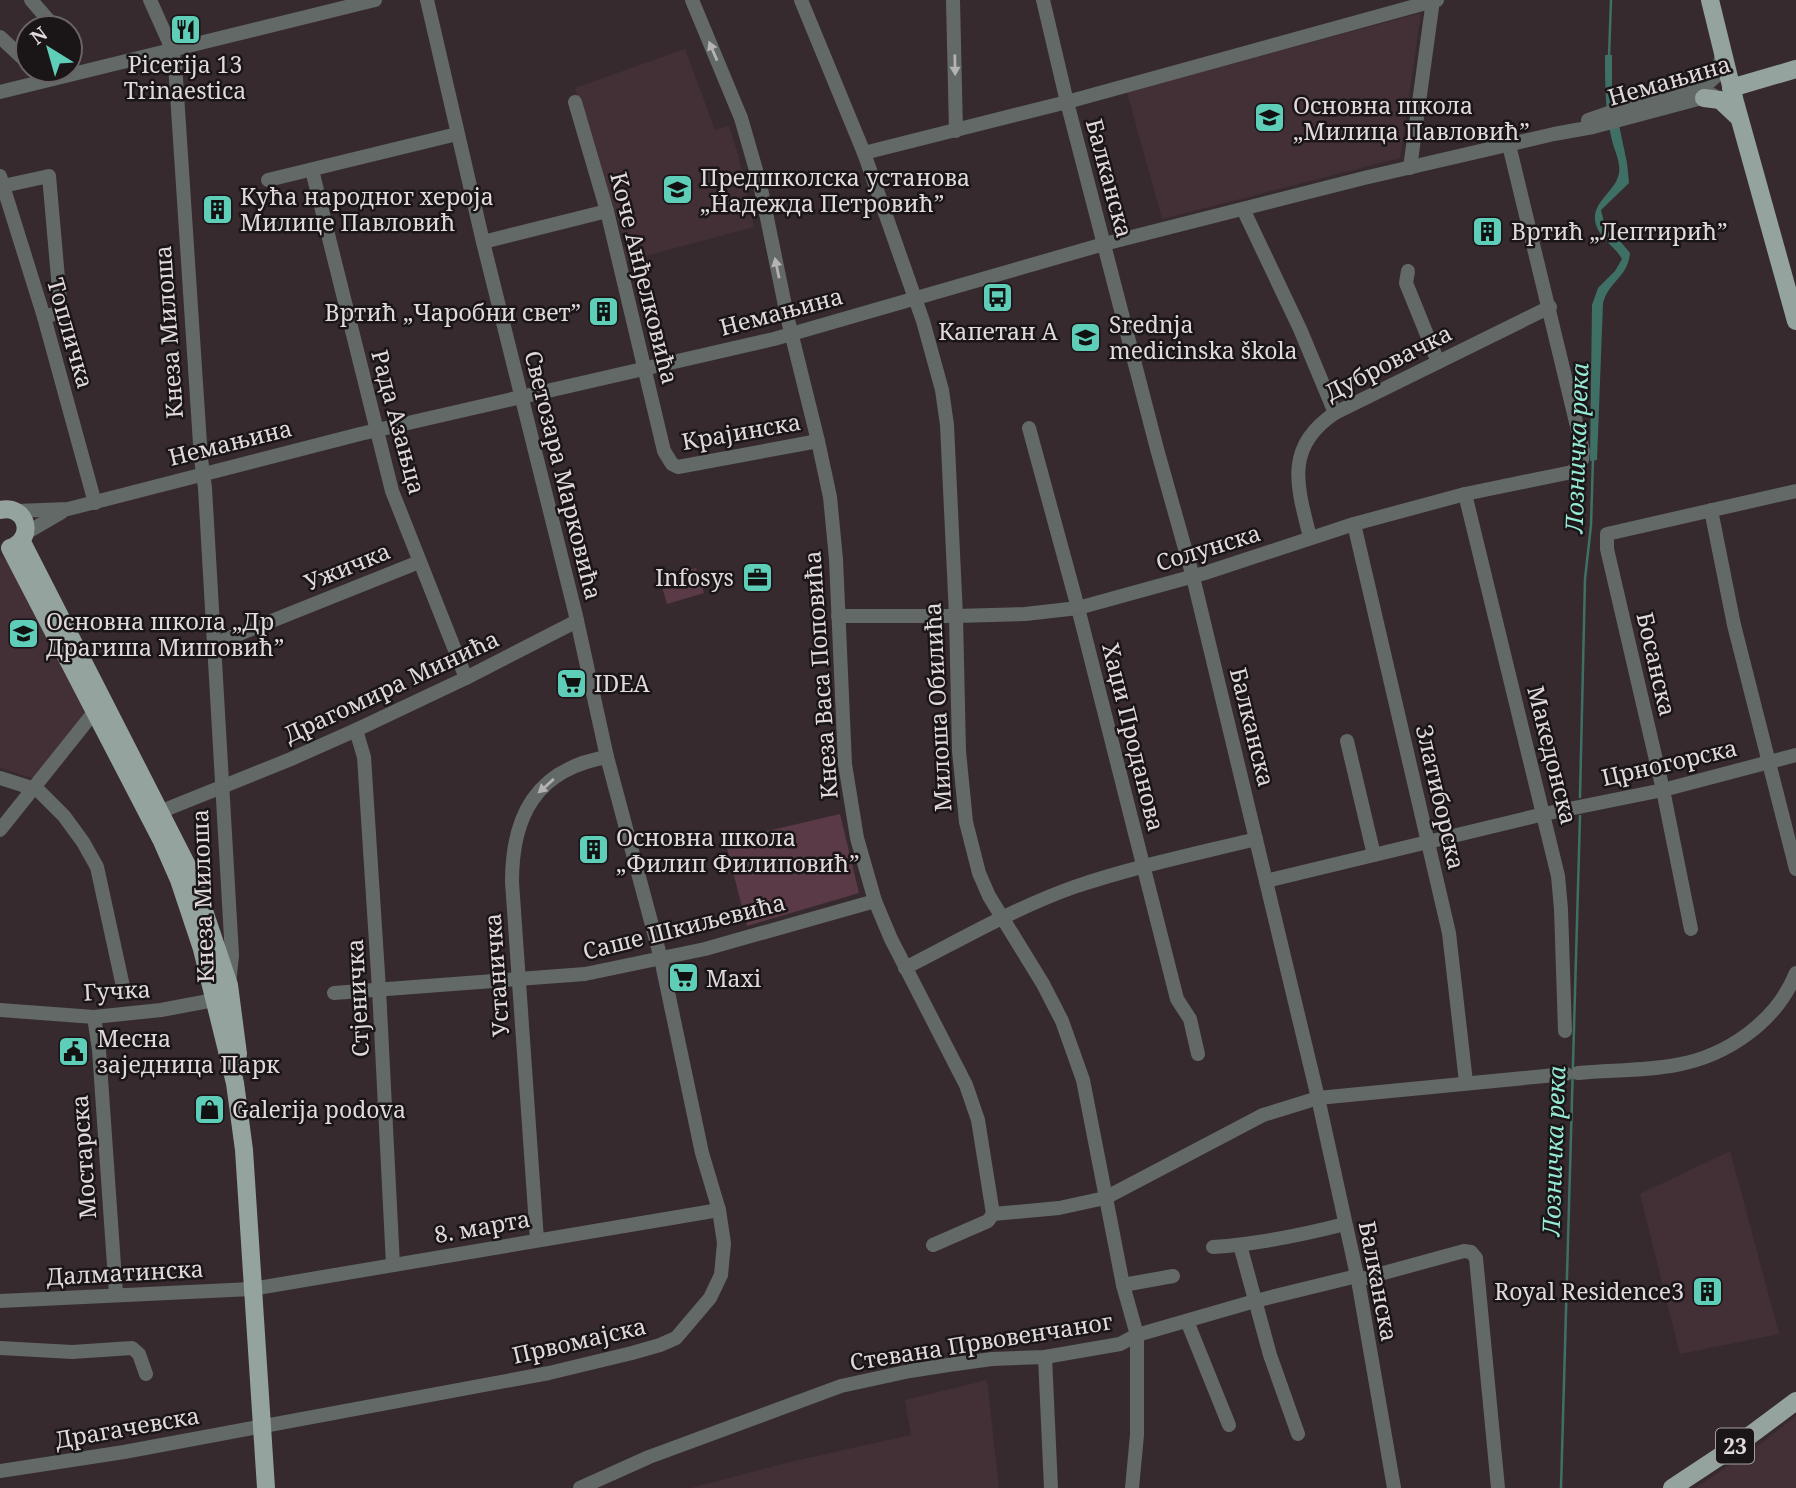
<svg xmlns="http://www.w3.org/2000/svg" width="1796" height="1488" font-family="'Noto Serif',serif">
  <rect width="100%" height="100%" fill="#362a2f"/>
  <g fill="#433037">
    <polygon points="1421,13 1400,158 1162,219 1127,92"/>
    <polygon points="685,49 715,130 729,126 738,154 754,227 623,262 619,249 626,246 575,88"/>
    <polygon points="0,555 8,562 83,706 85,714 35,779 0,768"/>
    <polygon points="1730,1151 1779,1334 1680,1354 1640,1194"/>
    <polygon points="987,1380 999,1488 691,1488 790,1462 911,1435 905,1400"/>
    <polygon points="1796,1416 1796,1488 1695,1488 1754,1449"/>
  </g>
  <g fill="#5a3a47">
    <polygon points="696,568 704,593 667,604 660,580"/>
    <polygon points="840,814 859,893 747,926 725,841"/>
  </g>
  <path fill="#3f7065" d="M1605 55H1612V92L1627 163 1629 183 1601 210 1606 230 1620 241 1630 253C1628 277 1609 281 1603 303L1597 460 1590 461 1592 305 1598 288 1615 271 1622 259C1615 246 1601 240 1596 225 1589 203 1616 192 1619 173 1621 161 1613 148 1611 136 1605 109 1605 83 1605 55Z"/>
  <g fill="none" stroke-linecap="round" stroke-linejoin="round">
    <g stroke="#3f7065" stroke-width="2.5">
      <polyline points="1609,56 1611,0"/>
      <polyline points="1580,797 1585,579 1591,525 1593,458"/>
      <polyline points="1561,1488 1580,816"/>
    </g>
    <g stroke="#626967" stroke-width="14">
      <polyline points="31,0 51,23"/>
      <polyline points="692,0 741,118 760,184 788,320 818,441 830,497 836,559 845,764 857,838 875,901 891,939 966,1085 978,1120 993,1214 988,1221 933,1245"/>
      <polyline points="801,0 864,153 923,321 942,390 947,425 956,616 959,751 966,822 979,873 989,896 1043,984 1062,1021 1083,1080 1123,1285 1137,1335 1137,1435 1132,1488"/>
      <polyline points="953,0 956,131"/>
      <polyline points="1043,0 1067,102 1157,449 1193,577 1318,1098 1358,1280 1394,1488"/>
      <polyline points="0,37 28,63"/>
      <polyline points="0,92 375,0"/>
      <polyline points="575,102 607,211 664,451 672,464 678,467 818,441"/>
      <polyline points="1588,120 1614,111 1705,86 1718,74 1722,53"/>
      <polyline points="864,153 1067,102 1437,0"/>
      <polyline points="1410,168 1433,0"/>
      <polyline points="312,170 392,491 466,678"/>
      <polyline points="0,176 44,317 95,503"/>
      <polyline points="268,180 457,134"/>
      <polyline points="3,186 49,176 61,312 44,317"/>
      <polyline points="1243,209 1300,329 1335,413"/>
      <polyline points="483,242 607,211"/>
      <polyline points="1408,271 1406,283 1438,362"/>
      <polyline points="1029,428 1078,608 1177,999 1190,1019 1198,1054"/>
      <polyline points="1465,494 1558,876 1561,909 1565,1031"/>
      <polyline points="1711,510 1734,625 1796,869"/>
      <polyline points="17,511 68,509 360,434 774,339 1104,244 1364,178 1554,134 1593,127 1713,95"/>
      <polyline points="1354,524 1449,933 1466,1082"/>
      <polyline points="26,533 62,512"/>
      <path d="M1310 537C1297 486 1284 447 1335 413L1550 307"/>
      <polyline points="838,616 956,616 1025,614 1078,608 1205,573 1354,524 1465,494 1572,472 1582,460 1583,451 1509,145"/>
      <polyline points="214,644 419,562"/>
      <polyline points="356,730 364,757 379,989 393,1265"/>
      <polyline points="1347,741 1374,855"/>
      <polyline points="0,778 38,790 64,816 83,842 97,867 124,991"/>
      <polyline points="152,815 291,759 356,730 466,678 577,621"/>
      <polyline points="0,830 95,711"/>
      <polyline points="1266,881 1544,814 1663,790 1796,755"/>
      <polyline points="1691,929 1663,790 1607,549 1607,534 1796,491"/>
      <path d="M905 968C960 940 1015 908 1074 887 1133 867 1195 854 1256 839"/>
      <polyline points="334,993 585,974 705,949 875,901"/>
      <polyline points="0,1010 94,1017 161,1010 214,1000 222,995 229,985 232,955 205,488 201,459 175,64 172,49 150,0"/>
      <polyline points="94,1017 99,1050 116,1294"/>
      <path d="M1578 1073C1610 1070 1644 1071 1676 1065 1727 1056 1776 1022 1796 973"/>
      <polyline points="993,1214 1059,1208 1105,1198 1263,1115 1318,1098 1566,1074"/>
      <path d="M537 1240 512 882C512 816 536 769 607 757"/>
      <polyline points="1240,1245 1270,1355 1298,1434"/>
      <path d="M1213 1247C1258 1244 1302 1235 1345 1224"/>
      <polyline points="1358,1280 1464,1251 1471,1252 1476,1258 1498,1488"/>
      <polyline points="1123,1285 1173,1276"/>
      <polyline points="0,1301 252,1289 719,1210"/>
      <polyline points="1187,1321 1229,1425"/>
      <polyline points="0,1348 72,1352 132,1348 139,1354 146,1374"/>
      <polyline points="1045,1357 1051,1488"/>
      <polyline points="0,1471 124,1452 549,1373 632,1353 660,1345 676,1338 710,1298 721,1275 724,1243 719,1210 702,1153 661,959 607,757 576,616 483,242 427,0"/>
      <polyline points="580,1488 649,1457 841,1386 910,1371 948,1365 992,1359 1045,1357 1120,1344 1137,1335 1255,1301 1357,1276"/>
    </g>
    <g stroke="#95a39f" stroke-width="18">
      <polyline points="1710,0 1735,102 1796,321"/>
      <polyline points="1731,88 1796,69"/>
      <polyline points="1704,98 1720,100 1737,116"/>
      <path d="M0 510C25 504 36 535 13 547"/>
      <polyline points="22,542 192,875 229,985 238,1054"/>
      <polyline points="10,548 161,839 179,880 202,949 235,1083 244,1150 266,1488"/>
      <polyline points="1672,1488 1737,1445 1796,1401"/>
    </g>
  </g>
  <defs><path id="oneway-solid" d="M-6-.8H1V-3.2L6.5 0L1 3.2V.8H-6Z" transform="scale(1.75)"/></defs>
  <g fill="#b5b2b3">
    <use href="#oneway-solid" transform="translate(713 51) rotate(-113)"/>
    <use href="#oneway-solid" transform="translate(955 65) rotate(89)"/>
    <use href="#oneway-solid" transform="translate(777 268) rotate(-102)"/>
    <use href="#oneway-solid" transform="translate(546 786) rotate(138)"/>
  </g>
  <defs>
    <symbol id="restaurant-square" viewBox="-11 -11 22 22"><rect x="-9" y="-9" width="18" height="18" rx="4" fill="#5eceb8" stroke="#1a1517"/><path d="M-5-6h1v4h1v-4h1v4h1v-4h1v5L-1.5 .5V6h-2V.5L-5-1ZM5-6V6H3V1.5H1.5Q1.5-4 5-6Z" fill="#111"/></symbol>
    <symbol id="school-square" viewBox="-11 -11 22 22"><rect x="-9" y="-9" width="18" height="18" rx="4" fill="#5eceb8" stroke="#1a1517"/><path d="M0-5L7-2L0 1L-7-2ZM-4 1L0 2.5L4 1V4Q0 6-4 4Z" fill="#111"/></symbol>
    <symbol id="building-square" viewBox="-11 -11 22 22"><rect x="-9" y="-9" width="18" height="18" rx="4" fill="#5eceb8" stroke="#1a1517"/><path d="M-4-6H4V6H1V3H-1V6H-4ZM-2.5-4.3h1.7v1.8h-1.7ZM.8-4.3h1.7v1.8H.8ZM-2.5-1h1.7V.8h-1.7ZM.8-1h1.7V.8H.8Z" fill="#111"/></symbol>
    <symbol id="bus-square" viewBox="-11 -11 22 22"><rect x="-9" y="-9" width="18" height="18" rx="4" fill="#5eceb8" stroke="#1a1517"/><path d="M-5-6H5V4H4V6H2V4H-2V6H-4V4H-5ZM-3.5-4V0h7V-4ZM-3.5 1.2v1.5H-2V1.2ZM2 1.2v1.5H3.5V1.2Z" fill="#111"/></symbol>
    <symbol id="office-square" viewBox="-11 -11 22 22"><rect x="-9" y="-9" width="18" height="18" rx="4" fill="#5eceb8" stroke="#1a1517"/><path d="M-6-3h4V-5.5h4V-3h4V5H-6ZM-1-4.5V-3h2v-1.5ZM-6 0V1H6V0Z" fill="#111"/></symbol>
    <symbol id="supermarket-square" viewBox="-11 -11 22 22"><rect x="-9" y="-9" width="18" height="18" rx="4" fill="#5eceb8" stroke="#1a1517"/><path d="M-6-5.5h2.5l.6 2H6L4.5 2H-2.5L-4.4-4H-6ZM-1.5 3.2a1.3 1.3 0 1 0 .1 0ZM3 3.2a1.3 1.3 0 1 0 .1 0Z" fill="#111"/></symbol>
    <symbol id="civic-square" viewBox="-11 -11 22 22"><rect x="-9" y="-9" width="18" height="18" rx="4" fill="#5eceb8" stroke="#1a1517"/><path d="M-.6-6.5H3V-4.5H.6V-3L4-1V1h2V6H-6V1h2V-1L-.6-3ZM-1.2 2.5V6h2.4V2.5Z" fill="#111"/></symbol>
    <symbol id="shop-square" viewBox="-11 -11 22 22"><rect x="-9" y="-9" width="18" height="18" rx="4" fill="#5eceb8" stroke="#1a1517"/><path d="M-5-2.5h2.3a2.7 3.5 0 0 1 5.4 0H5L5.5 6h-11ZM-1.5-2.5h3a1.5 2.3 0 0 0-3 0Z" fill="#111"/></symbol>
  </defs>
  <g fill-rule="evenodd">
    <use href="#restaurant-square" x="168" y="12" width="35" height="35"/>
    <use href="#school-square" x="1252" y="100" width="35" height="35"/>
    <use href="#school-square" x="660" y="172" width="35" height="35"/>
    <use href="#building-square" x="200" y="192" width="35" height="35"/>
    <use href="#building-square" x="1470" y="214" width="35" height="35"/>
    <use href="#bus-square" x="980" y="280" width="35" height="35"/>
    <use href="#building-square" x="586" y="294" width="35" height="35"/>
    <use href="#school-square" x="1068" y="320" width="35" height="35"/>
    <use href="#office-square" x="740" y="560" width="35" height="35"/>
    <use href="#school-square" x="6" y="616" width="35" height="35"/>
    <use href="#supermarket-square" x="554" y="666" width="35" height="35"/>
    <use href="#building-square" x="576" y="832" width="35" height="35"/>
    <use href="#supermarket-square" x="666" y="960" width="35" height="35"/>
    <use href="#civic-square" x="56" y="1034" width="35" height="35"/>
    <use href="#shop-square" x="192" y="1092" width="35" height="35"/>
    <use href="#building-square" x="1690" y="1274" width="35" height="35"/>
  </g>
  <g text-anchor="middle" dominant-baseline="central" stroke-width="5" stroke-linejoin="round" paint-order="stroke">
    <rect fill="#1a1517" stroke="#a59ea1" stroke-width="2" x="1716" y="1428.5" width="38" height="35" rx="5"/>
    <g font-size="21" font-weight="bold" fill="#e1d9dc">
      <text x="1735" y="1446">23</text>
    </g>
    <g font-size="23" fill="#e1d9dc" stroke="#1a1517" text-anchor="start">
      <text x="185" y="64" text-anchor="middle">Picerija 13<tspan x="185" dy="26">Trinaestica</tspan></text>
      <text x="1293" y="105">Основна школа<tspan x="1293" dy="26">„Милица Павловић”</tspan></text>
      <text x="700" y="177">Предшколска установа<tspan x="700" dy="26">„Надежда Петровић”</tspan></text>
      <text x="240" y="196">Кућа народног хероја<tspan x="240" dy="26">Милице Павловић</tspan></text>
      <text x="1511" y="231">Вртић „Лептирић”</text>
      <text x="581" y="312" text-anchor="end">Вртић „Чаробни свет”</text>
      <text x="1109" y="324">Srednja<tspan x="1109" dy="26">medicinska škola</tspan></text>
      <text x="998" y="331" text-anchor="middle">Капетан А</text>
      <text x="734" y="577" text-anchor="end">Infosys</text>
      <text x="46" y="621">Основна школа „Др<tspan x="46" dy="26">Драгиша Мишовић”</tspan></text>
      <text x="594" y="683">IDEA</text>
      <text x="616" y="837">Основна школа<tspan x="616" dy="26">„Филип Филиповић”</tspan></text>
      <text x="706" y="978">Maxi</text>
      <text x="97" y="1038">Месна<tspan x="97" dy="26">заједница Парк</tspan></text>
      <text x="232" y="1109">Galerija podova</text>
      <text x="1684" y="1291" text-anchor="end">Royal Residence3</text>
    </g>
    <g font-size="23" fill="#e1d9dc" stroke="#1a1517">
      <text transform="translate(1669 80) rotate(-16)">Немањина</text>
      <text transform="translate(1110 178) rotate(75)">Балканска</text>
      <text transform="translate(645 278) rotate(76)">Коче Анђелковића</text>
      <text transform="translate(781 311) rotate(-15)">Немањина</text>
      <text transform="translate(168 332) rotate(-94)">Кнеза Милоша</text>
      <text transform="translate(71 333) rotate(74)">Топличка</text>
      <text transform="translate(1388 362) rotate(-27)">Дубровачка</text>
      <text transform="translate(399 422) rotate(75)">Рада Азањца</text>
      <text transform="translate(741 431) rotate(-10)">Крајинска</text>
      <text transform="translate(230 442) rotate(-14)">Немањина</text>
      <text transform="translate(564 475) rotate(76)">Светозара Марковића</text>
      <text transform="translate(1208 547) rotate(-17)">Солунска</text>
      <text transform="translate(347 566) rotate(-22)">Ужичка</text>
      <text transform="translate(1657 664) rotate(77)">Босанска</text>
      <text transform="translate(820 675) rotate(-94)">Кнеза Васа Поповића</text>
      <text transform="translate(391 686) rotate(-25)">Драгомира Минића</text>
      <text transform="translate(937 707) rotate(-93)">Милоша Обилића</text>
      <text transform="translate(1253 727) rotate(76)">Балканска</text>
      <text transform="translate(1134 737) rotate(76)">Хаџи Проданова</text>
      <text transform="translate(1553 755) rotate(76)">Македонска</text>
      <text transform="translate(1669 762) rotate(-13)">Црногорска</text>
      <text transform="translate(1441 797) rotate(77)">Златиборска</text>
      <text transform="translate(202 896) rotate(-92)">Кнеза Милоша</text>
      <text transform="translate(684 926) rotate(-14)">Саше Шкиљевића</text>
      <text transform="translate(496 975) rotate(-94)">Устаничка</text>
      <text transform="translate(117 990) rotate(-3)">Гучка</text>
      <text transform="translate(357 998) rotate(-93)">Стјеничка</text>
      <text transform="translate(83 1157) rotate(-94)">Мостарска</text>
      <text transform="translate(482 1226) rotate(-10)">8. марта</text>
      <text transform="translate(125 1272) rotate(-3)">Далматинска</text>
      <text transform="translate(1379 1281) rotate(79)">Балканска</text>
      <text transform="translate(579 1340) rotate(-13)">Првомајска</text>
      <text transform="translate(981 1341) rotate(-9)">Стевана Првовенчаног</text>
      <text transform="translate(127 1427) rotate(-10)">Драгачевска</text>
    </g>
    <g font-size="24" font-style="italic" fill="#95ead6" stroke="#1a1517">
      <text transform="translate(1576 448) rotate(-88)">Лозничка река</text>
      <text transform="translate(1553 1151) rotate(-88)">Лозничка река</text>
    </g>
  </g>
  <g transform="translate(49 49) rotate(323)"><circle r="33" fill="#1a1517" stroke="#6a6366" stroke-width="2"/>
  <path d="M0-5L12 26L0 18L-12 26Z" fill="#5eceb8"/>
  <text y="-10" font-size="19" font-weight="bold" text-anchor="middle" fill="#e1d9dc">N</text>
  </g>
</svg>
